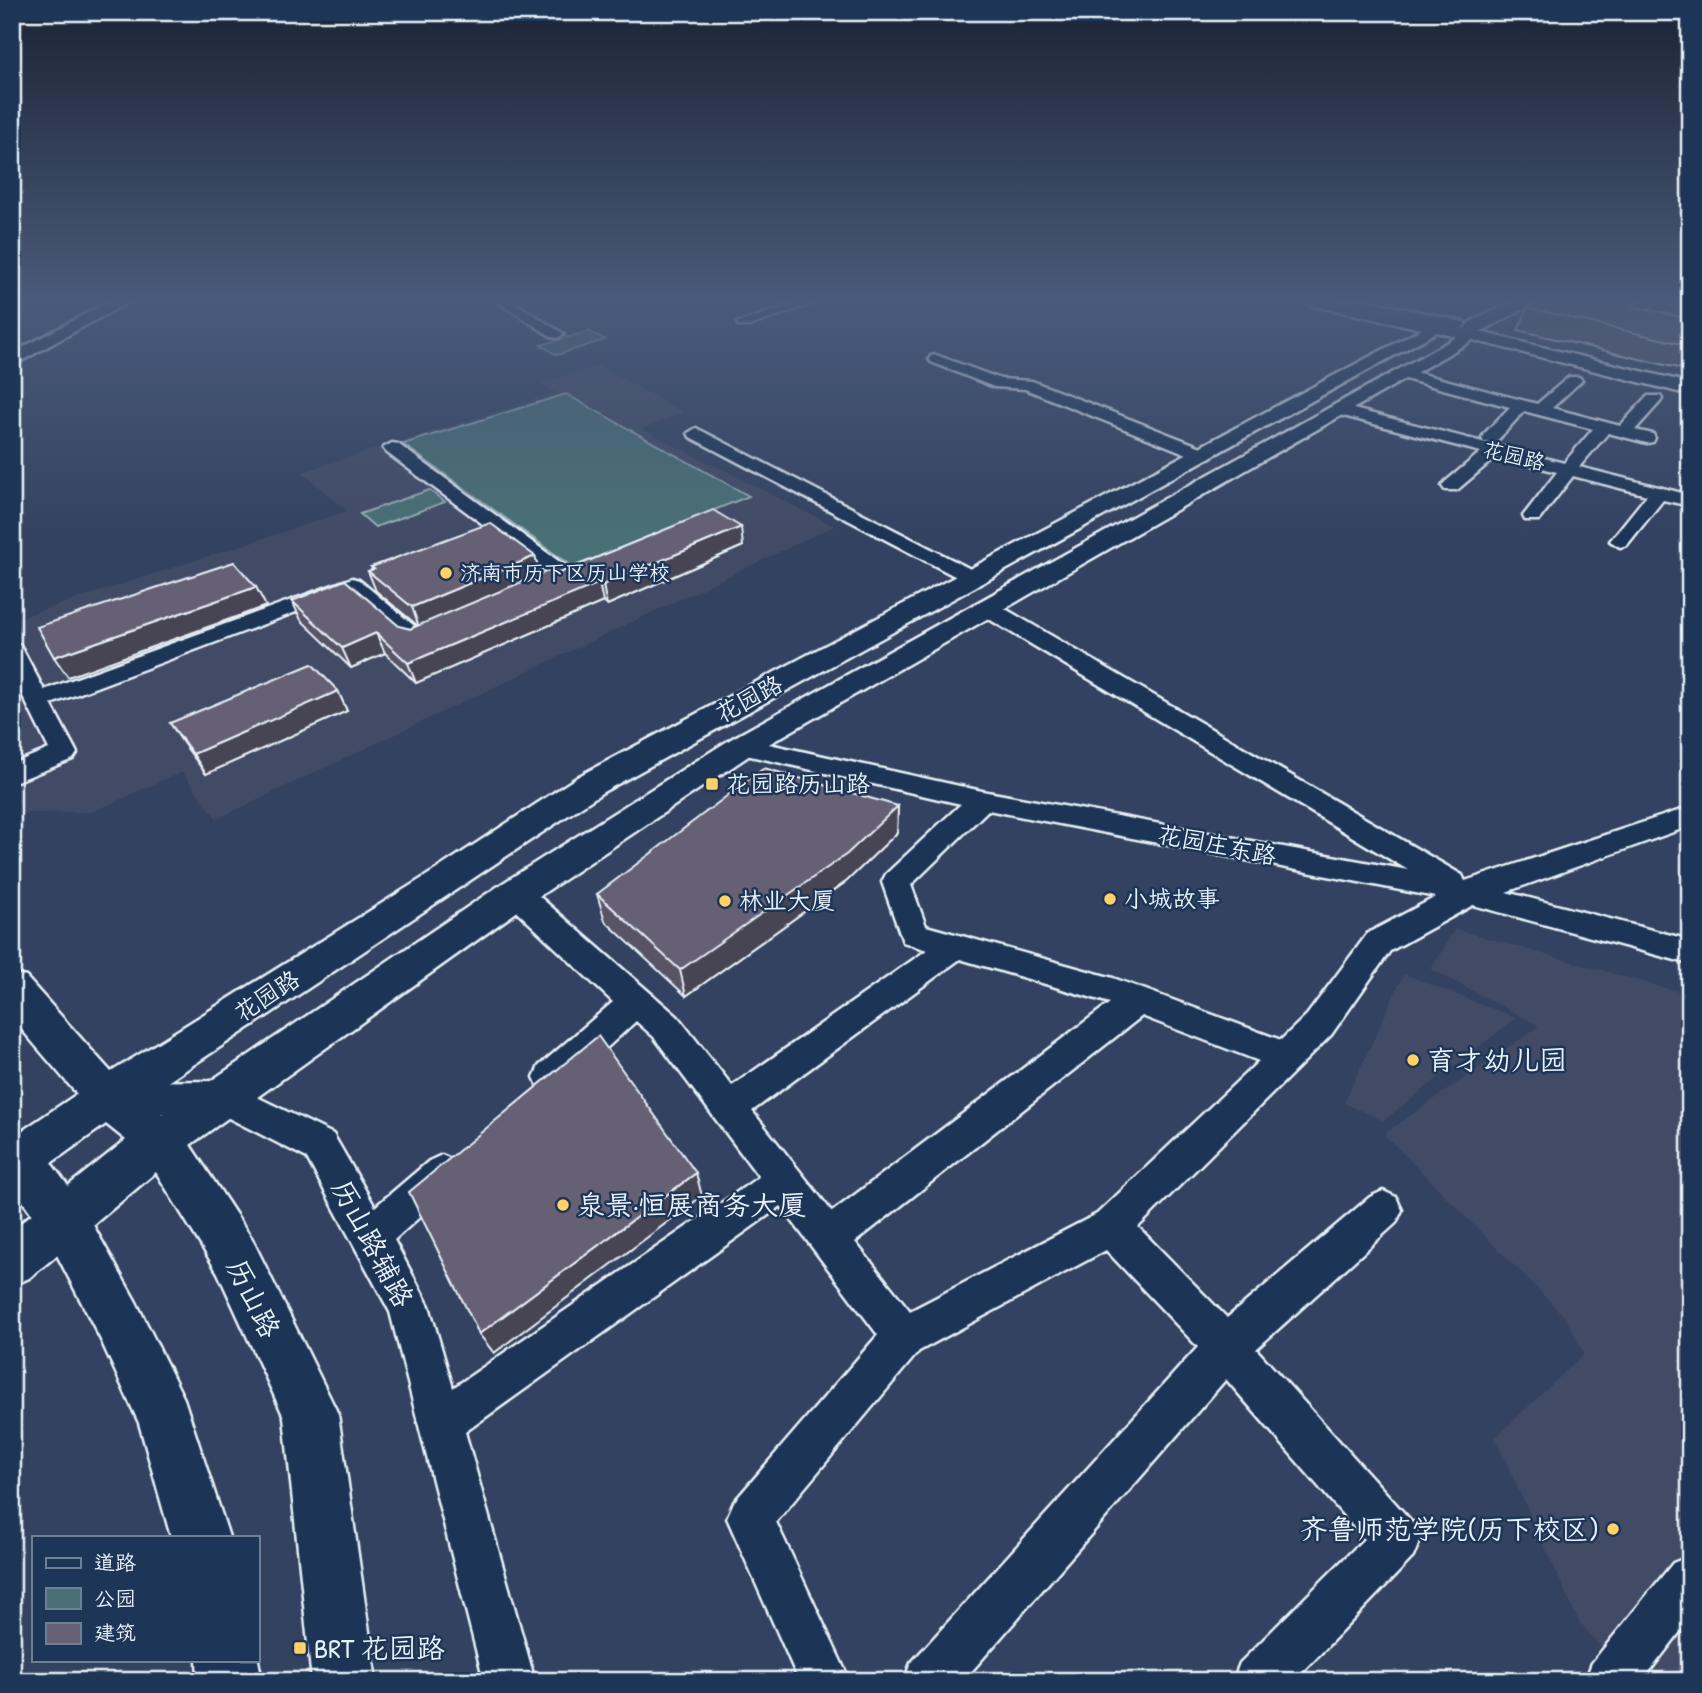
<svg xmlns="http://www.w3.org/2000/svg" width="1702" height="1693" viewBox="0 0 1702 1693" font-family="'Patrick Hand','LXGW WenKai TC',sans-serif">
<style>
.built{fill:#424b66}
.green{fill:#487075;stroke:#98b0b6;stroke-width:2}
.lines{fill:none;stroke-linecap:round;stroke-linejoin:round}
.minor-casing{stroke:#e8f1f8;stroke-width:5}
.major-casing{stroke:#e8f1f8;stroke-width:5}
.minor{fill:#1d3557;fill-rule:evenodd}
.major{fill:#1d3557;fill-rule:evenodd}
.wall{fill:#585365;stroke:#e8f1f8;stroke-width:2}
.shaded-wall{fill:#474452;stroke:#e8f1f8;stroke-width:2}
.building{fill:#666175;stroke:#e8f1f8;stroke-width:2}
.poi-dot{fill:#ffd166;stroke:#1d3557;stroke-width:2.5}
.labels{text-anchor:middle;stroke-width:5;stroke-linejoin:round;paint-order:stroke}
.far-street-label{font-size:21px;fill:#e8f1f8;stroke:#1d3557}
.far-poi-label{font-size:21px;fill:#e8f1f8;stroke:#1d3557;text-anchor:start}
.street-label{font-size:24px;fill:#e8f1f8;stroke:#1d3557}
.poi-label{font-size:24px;fill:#e8f1f8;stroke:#1d3557;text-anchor:start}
.near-poi-label{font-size:28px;fill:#e8f1f8;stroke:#1d3557;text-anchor:start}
.near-street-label{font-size:28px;fill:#e8f1f8;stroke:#1d3557}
</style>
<rect width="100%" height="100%" fill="#334260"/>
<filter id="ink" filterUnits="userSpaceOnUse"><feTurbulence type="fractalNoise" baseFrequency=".0143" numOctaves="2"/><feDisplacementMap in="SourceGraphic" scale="14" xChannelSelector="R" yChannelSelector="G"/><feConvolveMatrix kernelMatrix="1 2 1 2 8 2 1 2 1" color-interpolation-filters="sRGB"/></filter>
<g filter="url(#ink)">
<path class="built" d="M599,365L683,412L642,429L834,526L217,819L182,772L92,812L23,813L12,792V620L347,511L302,472L555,393L540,383Z
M1455,929L1690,995V1681H1629L1578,1620L1495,1438L1584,1354L1566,1318L1384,1134L1539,1026L1431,969Z
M1404,974L1516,1018L1383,1121L1344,1103Z"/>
<path class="green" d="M589,331L605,340L557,355L541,345Z
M566,394L749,496L573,567L403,444Z
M429,490L445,502L375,527L360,514Z"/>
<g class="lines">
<defs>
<path id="minor" d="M495,300H510L564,334L557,338L552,337Z
M804,300H822L749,326H739L737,323Z
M1345,300H1366L1464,322L1466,325L1459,329L1346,303Z
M936,355L1001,379L1032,381L1209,450L1212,454L1209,458H1197L1025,389L994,387L931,362L929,359L931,356Z
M1403,369L1537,404L1569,377H1579L1582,380L1579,383L1552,408L1620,426L1648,396H1660L1662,399L1660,402L1635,430L1653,434L1655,438L1653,442L1647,443L1608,433L1579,467L1690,495V506L1663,500L1627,545L1620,547L1610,541L1647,495L1573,476L1539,520H1525L1523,516L1557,472L1497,456L1457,490H1445L1442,486L1445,482L1481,452L1332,413L1330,410L1332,407L1338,405L1564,463L1593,429L1524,411L1496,442H1484L1482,438L1484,434L1510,407L1398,377L1395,374Z
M696,428L980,574L983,578L980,582H966L690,437L688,433Z
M392,443L398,444L572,571L575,575C567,585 543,595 530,591L527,587L530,583L550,574L386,452L383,448Z
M352,578L359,580L419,630L432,625L440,627L443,632C436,642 420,647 408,644L349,592L51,704L77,753L73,759L12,783V764L49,749L12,674V643L20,645L23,650L44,690Z
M987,602L995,603L1462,875L1465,881L1690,807V826L1506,892L1690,940V964L1473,905L1390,951L1331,1035L1138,1227L1227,1318L1370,1197L1383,1191L1396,1197L1402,1210L1396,1223L1256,1349L1413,1523L1420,1540L1413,1557L1294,1681H1233L1240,1663L1364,1539L1226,1379L963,1681H904L911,1663L1198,1347L1106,1250L919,1351L776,1522L850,1681H799L727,1518L734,1502L878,1335L781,1206L465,1432L535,1681H484L390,1312L307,1158L219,1113L107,1114L95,1109L90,1098L95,1087L107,1082L222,1081L234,1086L333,1134L375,1207L429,1161L442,1155L455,1161L460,1173L455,1185L394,1240L429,1306L453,1388L759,1177L654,1037L636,1021L563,1088L551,1092L539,1088L534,1077L539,1066L613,1002L506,901L501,893L506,885L516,882L526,885L678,1017L732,1086L927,950L903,942L882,882L886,874L961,804L733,752L729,746L733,740L742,738L982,791L1408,870L979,613L976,608L979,603ZM988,810L1436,897L1368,933L1307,1015L1281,1040L1113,978L926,926L911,885ZM960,959L1110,1003L832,1212L752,1111ZM1142,1016L1259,1061L1097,1214L910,1311L855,1242Z
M1690,1556V1619L1642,1681H1585L1592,1663L1673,1563Z"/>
<path id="major" d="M112,300H132L12,366V353Z
M1302,300H1331L1465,328L1470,322L1517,300H1537L1535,303L1480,332L1690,383V395L1473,340L753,753L529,903L190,1145L252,1239L338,1414L376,1681H312L284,1417L218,1273L156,1172L93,1225L136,1302L184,1399L229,1537H171L139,1423L100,1338L57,1255L29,1278L12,1286V1230L32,1214L12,1186V1127L22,1131L77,1094L12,1018V973L26,977L111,1072L434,871L579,776L1422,329L1310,305ZM1437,332L1457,337L731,739L503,883L162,1114L142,1099L603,792ZM106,1124L126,1140L68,1186L51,1163Z
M257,1655L262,1681H198L197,1660H257Z"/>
</defs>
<use href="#minor" class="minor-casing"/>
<use href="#major" class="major-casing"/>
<use href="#minor" class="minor"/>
<use href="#major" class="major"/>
</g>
<path class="wall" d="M1663,300L1648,309L1690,319V371L1518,330L1528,308Z
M743,546L607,605L603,602L416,683L385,653L351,668L301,620L292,601L410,629L417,625L376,591L368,571L373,570L371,567L535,556L540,574L559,573Z
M338,691L347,711L206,774L183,743L170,723Z
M898,806L897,833L847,881L686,996L605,921L597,894Z"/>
<path class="shaded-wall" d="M1642,300H1663L1621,327L1632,306Z
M741,527L743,546L607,605L603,585Z
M535,556L540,575L419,627L412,607Z
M599,583L603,602L416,683L408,663Z
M256,587L266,606L68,677L54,657Z
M376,633L385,653L351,668L342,648Z
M338,691L347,711L206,774L193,754Z
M898,806L897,833L847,881L686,996L680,970Z
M696,1173L702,1196L494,1353L479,1334Z"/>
<path class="building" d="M1544,300H1642L1632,306L1690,319V346L1528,308Z
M713,510L741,527L603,585L599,583L408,663L376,633L342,648L292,601L345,580L399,626L410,629L553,569L559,573Z
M490,523L535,556L412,607L368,571L374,569L371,567Z
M234,562L256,587L54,657L37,627Z
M312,664L338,691L193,754L170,723Z
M764,768L898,806L847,854L680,970L597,894Z
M598,1036L696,1173L479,1334L409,1192Z"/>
</g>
<linearGradient id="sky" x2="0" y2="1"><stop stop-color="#1c2435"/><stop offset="0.56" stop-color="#4a5a7a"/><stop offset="1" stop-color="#4a5a7a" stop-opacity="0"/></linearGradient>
<rect width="1702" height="537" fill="url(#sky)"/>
<g class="poi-dot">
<circle cx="446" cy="573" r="7"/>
<rect x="705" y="777" width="14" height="14" rx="3.5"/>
<circle cx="1110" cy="899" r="7"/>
<circle cx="725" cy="901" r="7"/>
<circle cx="1413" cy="1060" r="7"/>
<circle cx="563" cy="1205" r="7"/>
<circle cx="1613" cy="1529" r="7"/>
<rect x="293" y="1641" width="14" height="14" rx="3.5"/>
</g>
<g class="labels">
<g class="far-street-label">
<text transform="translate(1514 456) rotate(14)" y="7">花园路</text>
</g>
<g class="far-poi-label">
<text x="460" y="580">济南市历下区历山学校</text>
</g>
<g class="street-label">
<text transform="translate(749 699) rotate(-28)" y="8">花园路</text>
<text transform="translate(1217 845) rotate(11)" y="8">花园庄东路</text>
<text transform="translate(267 996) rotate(-33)" y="8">花园路</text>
</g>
<g class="poi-label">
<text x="726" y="792">花园路历山路</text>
<text x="1124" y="907">小城故事</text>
<text x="739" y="909">林业大厦</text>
</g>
<g class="near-poi-label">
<text x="1427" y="1070">育才幼儿园</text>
<text x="577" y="1215">泉景·恒展商务大厦</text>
<text x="1599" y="1539" text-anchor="end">齐鲁师范学院(历下校区)</text>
<text x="314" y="1658">BRT 花园路</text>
</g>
<g class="near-street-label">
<text transform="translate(373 1243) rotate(62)" y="10">历山路辅路</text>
<text transform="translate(254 1298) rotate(64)" y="10">历山路</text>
</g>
</g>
<rect width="1702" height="1693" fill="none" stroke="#1d3557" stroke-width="42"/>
<rect x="21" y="21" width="1660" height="1651" fill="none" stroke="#e8f1f8" stroke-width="2.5" filter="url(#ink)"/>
<rect x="32" y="1536" width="228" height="126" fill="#1d3557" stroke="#6e8097" stroke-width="2"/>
<rect x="46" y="1558" width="35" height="10" fill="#1d3557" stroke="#6e8097" stroke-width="2"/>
<text x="94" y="1570" font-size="21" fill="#e8f1f8">道路</text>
<rect x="46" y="1588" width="35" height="21" fill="#487075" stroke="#6e8097" stroke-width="2"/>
<text x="94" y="1606" font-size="21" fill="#e8f1f8">公园</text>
<rect x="46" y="1623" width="35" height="21" fill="#666175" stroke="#6e8097" stroke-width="2"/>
<text x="94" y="1640" font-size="21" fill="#e8f1f8">建筑</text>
</svg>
